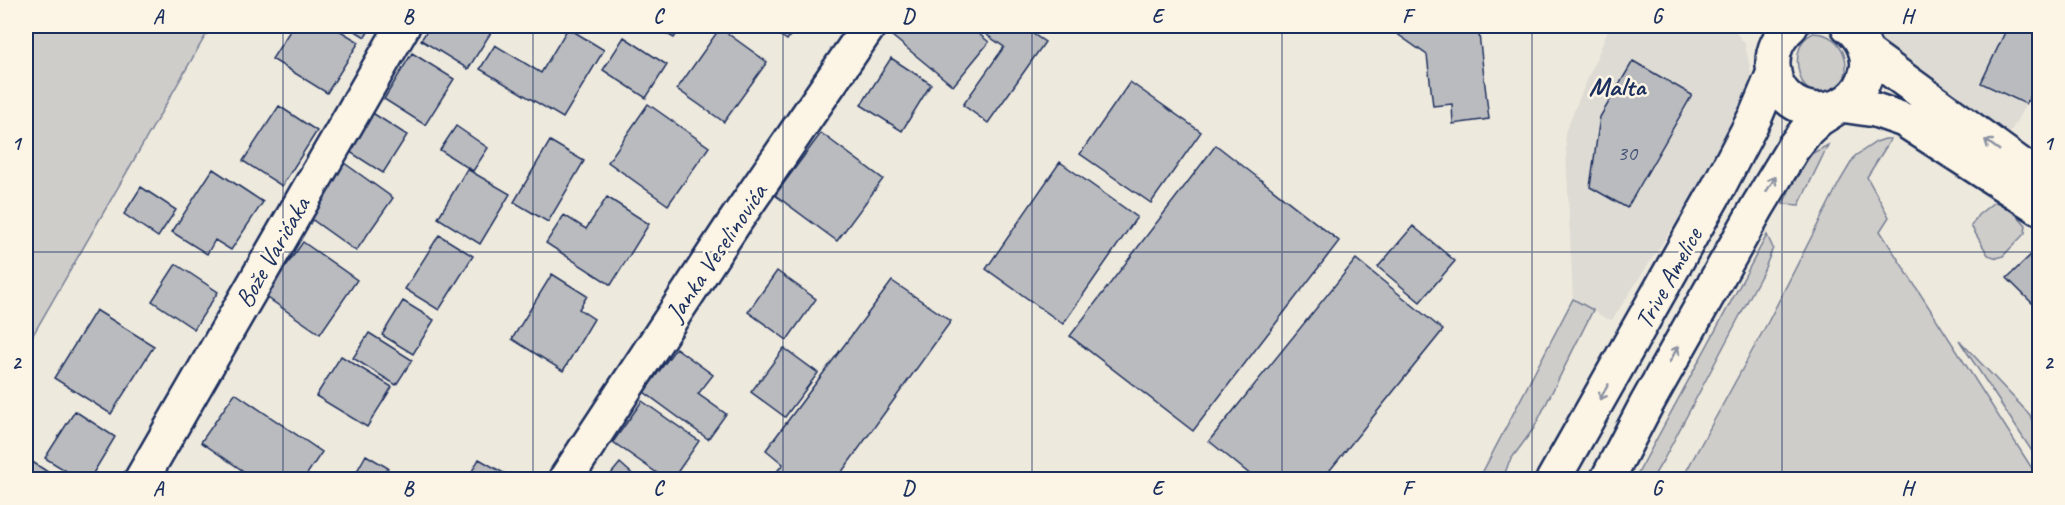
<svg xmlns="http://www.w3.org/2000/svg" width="2065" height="505" viewBox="0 0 2065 505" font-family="Caveat,sans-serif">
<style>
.built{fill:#dedbd4}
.green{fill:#cfcdca;stroke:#757e94;stroke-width:1.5}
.building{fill:#babbbe;stroke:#1b2f5e;stroke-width:1.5}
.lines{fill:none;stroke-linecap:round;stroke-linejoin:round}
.minor-casing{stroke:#1b2f5e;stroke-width:38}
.major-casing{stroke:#1b2f5e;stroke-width:38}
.minor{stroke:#fcf5e5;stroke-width:33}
.major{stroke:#fcf5e5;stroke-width:33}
.oneway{stroke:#8c92a2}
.grid{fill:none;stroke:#1b2f5e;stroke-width:1.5;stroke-opacity:0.55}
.labels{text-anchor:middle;stroke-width:5;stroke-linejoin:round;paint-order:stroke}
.number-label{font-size:22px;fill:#435276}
.street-label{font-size:26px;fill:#1b2f5e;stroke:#fcf5e5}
.neighbourhood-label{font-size:27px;font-weight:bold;fill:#1b2f5e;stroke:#fcf5e5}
.neatline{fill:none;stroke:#1b2f5e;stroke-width:2}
.grid-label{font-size:20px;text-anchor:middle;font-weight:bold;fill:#1b2f5e}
</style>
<rect width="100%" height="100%" fill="#eee9dd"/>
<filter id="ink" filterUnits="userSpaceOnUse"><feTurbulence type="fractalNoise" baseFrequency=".0167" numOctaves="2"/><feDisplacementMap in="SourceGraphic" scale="12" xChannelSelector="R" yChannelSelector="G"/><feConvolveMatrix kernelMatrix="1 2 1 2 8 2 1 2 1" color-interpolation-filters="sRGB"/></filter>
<g filter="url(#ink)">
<path class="built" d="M1610,26H1731L1745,44L1751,72V86L1739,126L1612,320L1605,318L1573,299L1565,132Z
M1874,26H2039V80L2010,133L1889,51L1879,37Z"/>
<path class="green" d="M26,26H211L26,347Z
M1813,33C1845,33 1856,70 1836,94C1830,94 1822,95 1816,94C1799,89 1794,62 1800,47C1802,40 1807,37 1813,33Z
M1885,139H1891L1867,177L1889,217L1880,231L2035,473L2031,479H1682L1768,322L1840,181L1855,156L1876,142Z
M1828,145L1799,205L1783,204L1792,185L1811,154Z
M1994,202C2005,204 2019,216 2026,225L2025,233L2003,256L1997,258L1988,255L1971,226L1978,215Z
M1767,235L1773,248L1764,270L1664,459L1652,479H1635Z
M1573,299L1593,310L1534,428L1509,462L1503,479H1479Z
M1959,340L2030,415L2039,441V462Z"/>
<path class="building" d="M293,26H332L359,42L327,93L272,59Z
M347,26H372L365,37Z
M430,26H495L468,69L421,40Z
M653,26H682L674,38Z
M766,26H797L787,40Z
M900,26H969L989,42L953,86L892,36Z
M989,26H1021L1045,42L988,123L963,105L1004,47L984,33Z
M1386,26H1478L1489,119L1453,124L1452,104L1433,106L1427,55Z
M2008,26H2040V80L2026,104L1981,83Z
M568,28L604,50L563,118L480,69L495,45L541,73Z
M720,28L767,62L724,122L677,89Z
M624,37L667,65L646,98L603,70Z
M412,53L454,79L425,125L384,99Z
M891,58L931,84L902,131L861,105Z
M1633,61L1692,95L1627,208L1590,187L1600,117Z
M1130,82L1201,132L1151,203L1080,154Z
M648,104L709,147L668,205L608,162Z
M279,106L317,131L282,186L243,161Z
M371,112L407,135L383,173L347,150Z
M456,126L488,148L473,171L440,150Z
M821,133L883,179L837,241L775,195Z
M550,141L584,161L548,222L514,202Z
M1216,145L1339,241L1193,431L1070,336Z
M340,160L393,198L356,251L303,213Z
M1060,162L1137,217L1063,324L986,269Z
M213,169L263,202L231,250L215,240L207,254L172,232Z
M467,169L510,194L480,244L438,218Z
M141,187L176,210L158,237L124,214Z
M607,197L649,224L611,285L546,243L564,215L586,229Z
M1413,226L1455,261L1420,302L1378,267Z
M439,235L473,256L439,310L405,289Z
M303,242L357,280L320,334L265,296Z
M2040,246V311L2007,278Z
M1356,259L1443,330L1322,480H1257L1209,441Z
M176,264L218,292L194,329L152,301Z
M777,271L816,299L787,340L748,312Z
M552,274L587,296L579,309L594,319L563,371L512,339Z
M892,281L951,321L836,480H770L783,464L766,450Z
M403,301L434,320L413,354L382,335Z
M96,310L154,346L111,414L54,378Z
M369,333L412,360L396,385L353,358Z
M676,348L713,375L698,394L726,414L708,439L644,392Z
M784,348L818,373L785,417L751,392Z
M341,356L392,387L367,427L316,396Z
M235,393L322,452L303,480H246L249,475L201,442Z
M642,401L699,441L672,480H667L613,442Z
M75,411L115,437L89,480H81L45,458Z
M366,455L388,468L381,480H352Z
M479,459L516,480H467Z
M31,461L60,480H26V470Z
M620,463L639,480H606Z"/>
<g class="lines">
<defs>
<path id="minor" d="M1866,52L2040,179
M1841,105L1875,110L1904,120L2040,208
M141,480L403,26
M565,480L734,223L869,26"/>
<path id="major" d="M1791,26C1779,37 1772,49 1773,66C1777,122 1856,125 1867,70C1870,53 1861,36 1848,26
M1553,480L1719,186L1756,115L1774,72
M1607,480L1646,405L1758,206L1793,148L1807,130L1819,119L1841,105"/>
</defs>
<use href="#minor" class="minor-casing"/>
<use href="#major" class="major-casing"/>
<use href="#minor" class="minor"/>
<use href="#major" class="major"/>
</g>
<defs><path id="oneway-shaft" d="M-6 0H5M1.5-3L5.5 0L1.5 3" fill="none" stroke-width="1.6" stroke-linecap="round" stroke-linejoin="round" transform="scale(1.5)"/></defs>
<g class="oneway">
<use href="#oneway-shaft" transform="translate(1992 145) rotate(-144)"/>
<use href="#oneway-shaft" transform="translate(1771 184) rotate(-58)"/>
<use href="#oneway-shaft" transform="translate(1674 354) rotate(-61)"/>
<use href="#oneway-shaft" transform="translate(1604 392) rotate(120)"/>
</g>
</g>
<path class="grid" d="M283,26V480M533,26V480M783,26V480M1032,26V480M1282,26V480M1532,26V480M1782,26V480M26,252H2040"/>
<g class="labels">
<g class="number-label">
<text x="1627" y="160">30</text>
</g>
<g class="street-label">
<text transform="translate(272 252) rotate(-60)" y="9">Bože Varićaka</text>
<text transform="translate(716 252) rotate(-56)" y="9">Janka Veselinovića</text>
<text transform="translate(1668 278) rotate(-61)" y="9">Trive Amelice</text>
</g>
<g class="neighbourhood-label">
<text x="1617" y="95">Malta</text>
</g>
</g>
<rect width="2065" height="505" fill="none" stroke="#fcf5e5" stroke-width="66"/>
<rect x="33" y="33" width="1999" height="439" class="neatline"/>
<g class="grid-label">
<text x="158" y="23">A</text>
<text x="408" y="23">B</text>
<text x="658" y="23">C</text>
<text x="908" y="23">D</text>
<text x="1157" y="23">E</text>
<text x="1407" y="23">F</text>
<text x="1657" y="23">G</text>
<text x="1907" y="23">H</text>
<text x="16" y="150">1</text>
<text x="2048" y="150">1</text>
<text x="16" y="369">2</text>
<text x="2048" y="369">2</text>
<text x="158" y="495">A</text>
<text x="408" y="495">B</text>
<text x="658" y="495">C</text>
<text x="908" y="495">D</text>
<text x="1157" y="495">E</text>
<text x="1407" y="495">F</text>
<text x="1657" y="495">G</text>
<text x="1907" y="495">H</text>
</g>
</svg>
